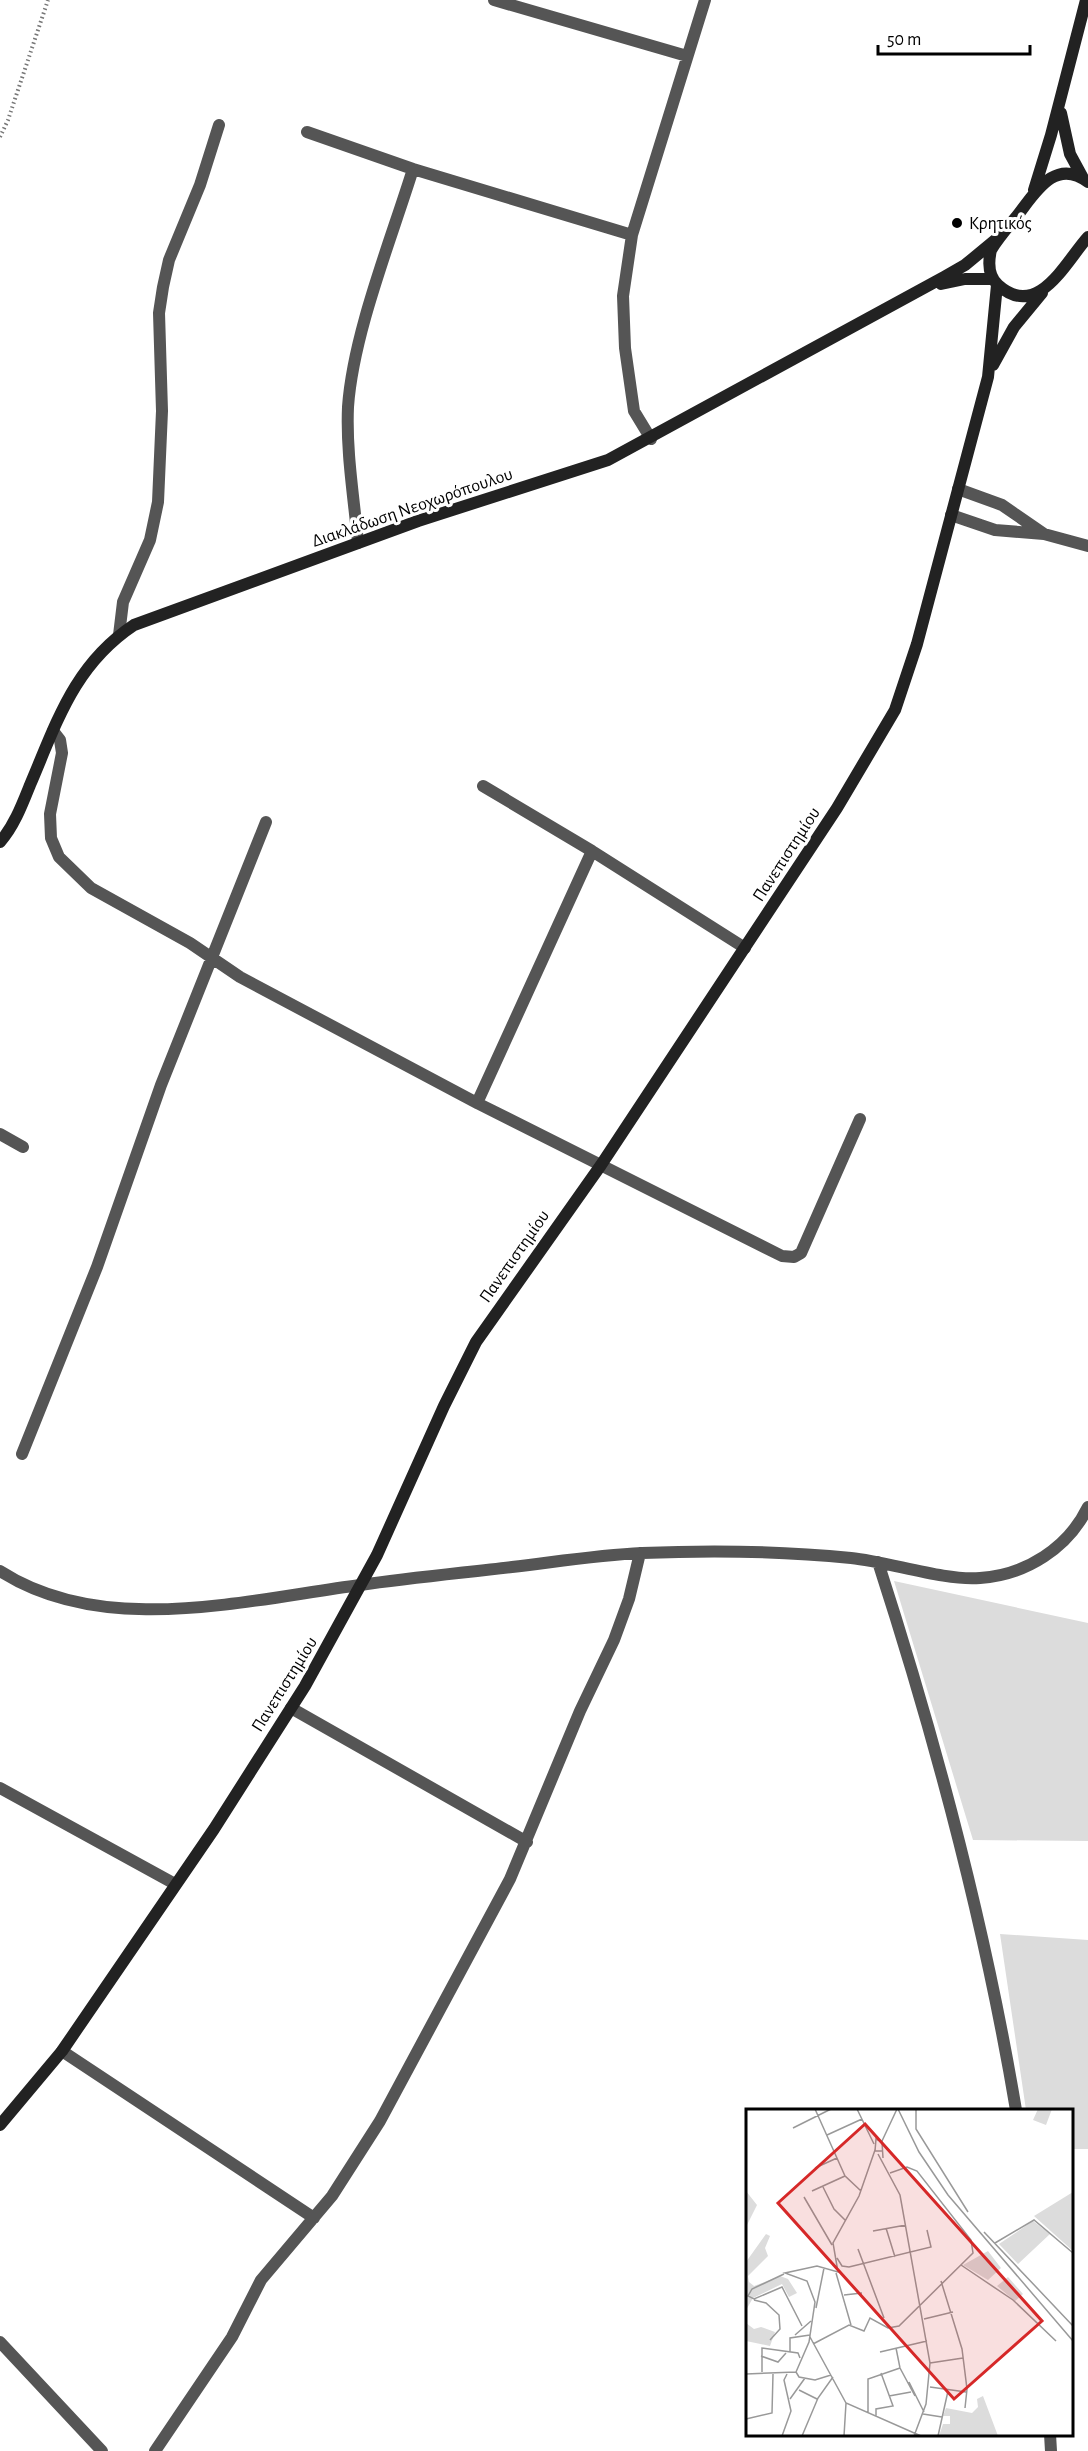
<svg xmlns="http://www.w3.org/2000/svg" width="1088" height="2451" viewBox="0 0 1088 2451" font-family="'Alegreya Sans',sans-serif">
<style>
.green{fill:#dcdcdc}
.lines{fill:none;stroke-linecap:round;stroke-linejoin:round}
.path{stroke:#777;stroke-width:4;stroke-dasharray:1.5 3;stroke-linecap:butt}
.street{stroke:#555;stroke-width:12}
.secondary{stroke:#222;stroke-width:12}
.poi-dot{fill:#000;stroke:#fff;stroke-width:2}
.labels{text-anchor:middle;stroke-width:6;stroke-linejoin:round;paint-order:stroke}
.poi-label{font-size:18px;fill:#000;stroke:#fff;text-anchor:start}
.street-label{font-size:18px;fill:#000;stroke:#fff}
.inset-road{fill:none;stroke:#999;stroke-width:1.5}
.view{fill:#d62828;fill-opacity:0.15;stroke:#d62828;stroke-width:3}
.inset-edge{fill:none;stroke:#000;stroke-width:3}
</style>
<rect width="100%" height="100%" fill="#fff"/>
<path class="green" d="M894,1581L1088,1623V1841L973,1840Z
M1000,1934L1088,1940V2149H1072V2110H1026Z"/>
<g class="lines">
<path class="path" d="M0,137L8,120L48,0"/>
<path class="street" d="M494,0L687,56
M307,132L413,169L632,235L623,296L625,348L634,411L651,439
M632,235L705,0
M958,489L1002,505L1044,534
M951,515L995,530L1044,534L1088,546
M358,543C354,498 346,452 348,407C353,334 391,240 413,169
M119,635L123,602L150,540L158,502L162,411L159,313L163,287L169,260L200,185L219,125
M53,731L60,740L62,753L50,814L51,838L59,857L91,888L190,943L240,977L477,1103L782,1256L794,1257L801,1253L860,1119
M483,786L592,851L745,948
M477,1103L592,851
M0,1134L23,1147
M22,1454L97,1267L161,1085L266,822
M878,1562C936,1741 985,1925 1016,2110
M0,1571C104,1638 245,1600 360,1585C410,1578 461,1573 512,1567C555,1562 598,1555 642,1553C711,1550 782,1551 851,1558C890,1562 944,1581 980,1578C1026,1575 1068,1548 1088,1507
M291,1708L527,1842
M0,1788L175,1884
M62,2051L314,2218
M0,2342L102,2451
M1050,2434L1051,2451
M155,2451L232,2337L261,2280L332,2196L380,2121L510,1879L580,1711L614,1640L629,1599L640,1553"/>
<path class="secondary" d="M1061,113L1070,154L1083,178
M1088,182C1055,157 1035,193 1017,216C1008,227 999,237 991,250C988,263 988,276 998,285C1038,321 1066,261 1088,237
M1034,190L1051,135L1086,0
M941,284L965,279H993
M993,365L1014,327L1042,293
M0,842C14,826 22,805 30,785C57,722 74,665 134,625L418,521L608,460L944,277L965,265L999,237
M0,2125L62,2051L214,1829L305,1686L377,1555L444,1406L476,1342L601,1165L837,808L895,710L917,644L988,377L997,285"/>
</g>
<circle class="poi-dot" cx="957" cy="223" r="6"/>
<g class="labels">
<g class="poi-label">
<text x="969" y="229">Κρητικός</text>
</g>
<g class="street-label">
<text transform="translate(412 507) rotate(-19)" y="6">Διακλάδωση Νεοχωρόπουλου</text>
<text transform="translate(786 854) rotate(-57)" y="6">Πανεπιστημίου</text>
<text transform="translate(514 1256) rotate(-55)" y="6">Πανεπιστημίου</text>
<text transform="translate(284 1684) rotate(-58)" y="6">Πανεπιστημίου</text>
</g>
</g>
<g transform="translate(746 2109)">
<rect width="327" height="327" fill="#fff"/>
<path d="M292,0H306L300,16L287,11ZM0,82L11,96L0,118ZM327,83V142L288,107ZM287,112L304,125L272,155L253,135ZM20,125L24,127L19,139L22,147L2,167L3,173L8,177L34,167L42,170L51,184L43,188L36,175L7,189L0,201V153ZM242,142L255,159L242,171L217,156ZM262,168L277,185L269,192L251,177ZM0,214L8,220L15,218L29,223L24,237L0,232ZM237,287L252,327H193L197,315H204V307H197L200,299L226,304L232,298L231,290Z" fill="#dcdcdc"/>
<path class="inset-road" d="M69,0L99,67M111,0L128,35M152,0L173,43L202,86L327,232M170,0V20L222,103M47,19L85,0M81,26L116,10M136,32L151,0M136,42H129L130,30L136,33L137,49M132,45L154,86L184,254L180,295L168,327M69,59L91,49M77,78L88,100L99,111M66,82L99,67L115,82M58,88L86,136M140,119L149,148M127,122L160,116M238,123L327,217M249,134L288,111L327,144M112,140L138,209M91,149L96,157L103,158L185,138L181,121M215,156L267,191L310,232M90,164L105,216M38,165L6,180L2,187L8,190L36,178L56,217M195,172L216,240L221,280L219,299M98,186L116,184M8,191L20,194L33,206L34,220L24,231M70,199L78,159M178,210L207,203M49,226L65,212M64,228L100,294L175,327M67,235L103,216L118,222L124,209L142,219L153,217L227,144L225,131L171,62L161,58L144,64M150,239L154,259L169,287M44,243V229L64,226M134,243L181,232M15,247L32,253L40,244M184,254L217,249M16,263V239L52,244L54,249M50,263L63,233L69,193L61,172L39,164L71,157L92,163L87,134L113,87L129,41M50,263L53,268L69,271L85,266M0,265L50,263M163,273L178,303M184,278L220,283M53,281L71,290M143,287L165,283M44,290L59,269M122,304V270L154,259M177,305L196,308M130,307V300L147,297L135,264M0,310L26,304L27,265M36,327L45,302L38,271L41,265M56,327L72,289L87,268M98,327L100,294M192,327L202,282"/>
<path class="view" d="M119,15L296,212L208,290L32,94Z"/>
<rect width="327" height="327" class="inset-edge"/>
</g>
<path d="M878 45v9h152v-9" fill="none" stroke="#000000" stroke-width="3"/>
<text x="887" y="45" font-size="18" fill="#000000" stroke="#ffffff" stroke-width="4.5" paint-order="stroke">50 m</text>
</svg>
